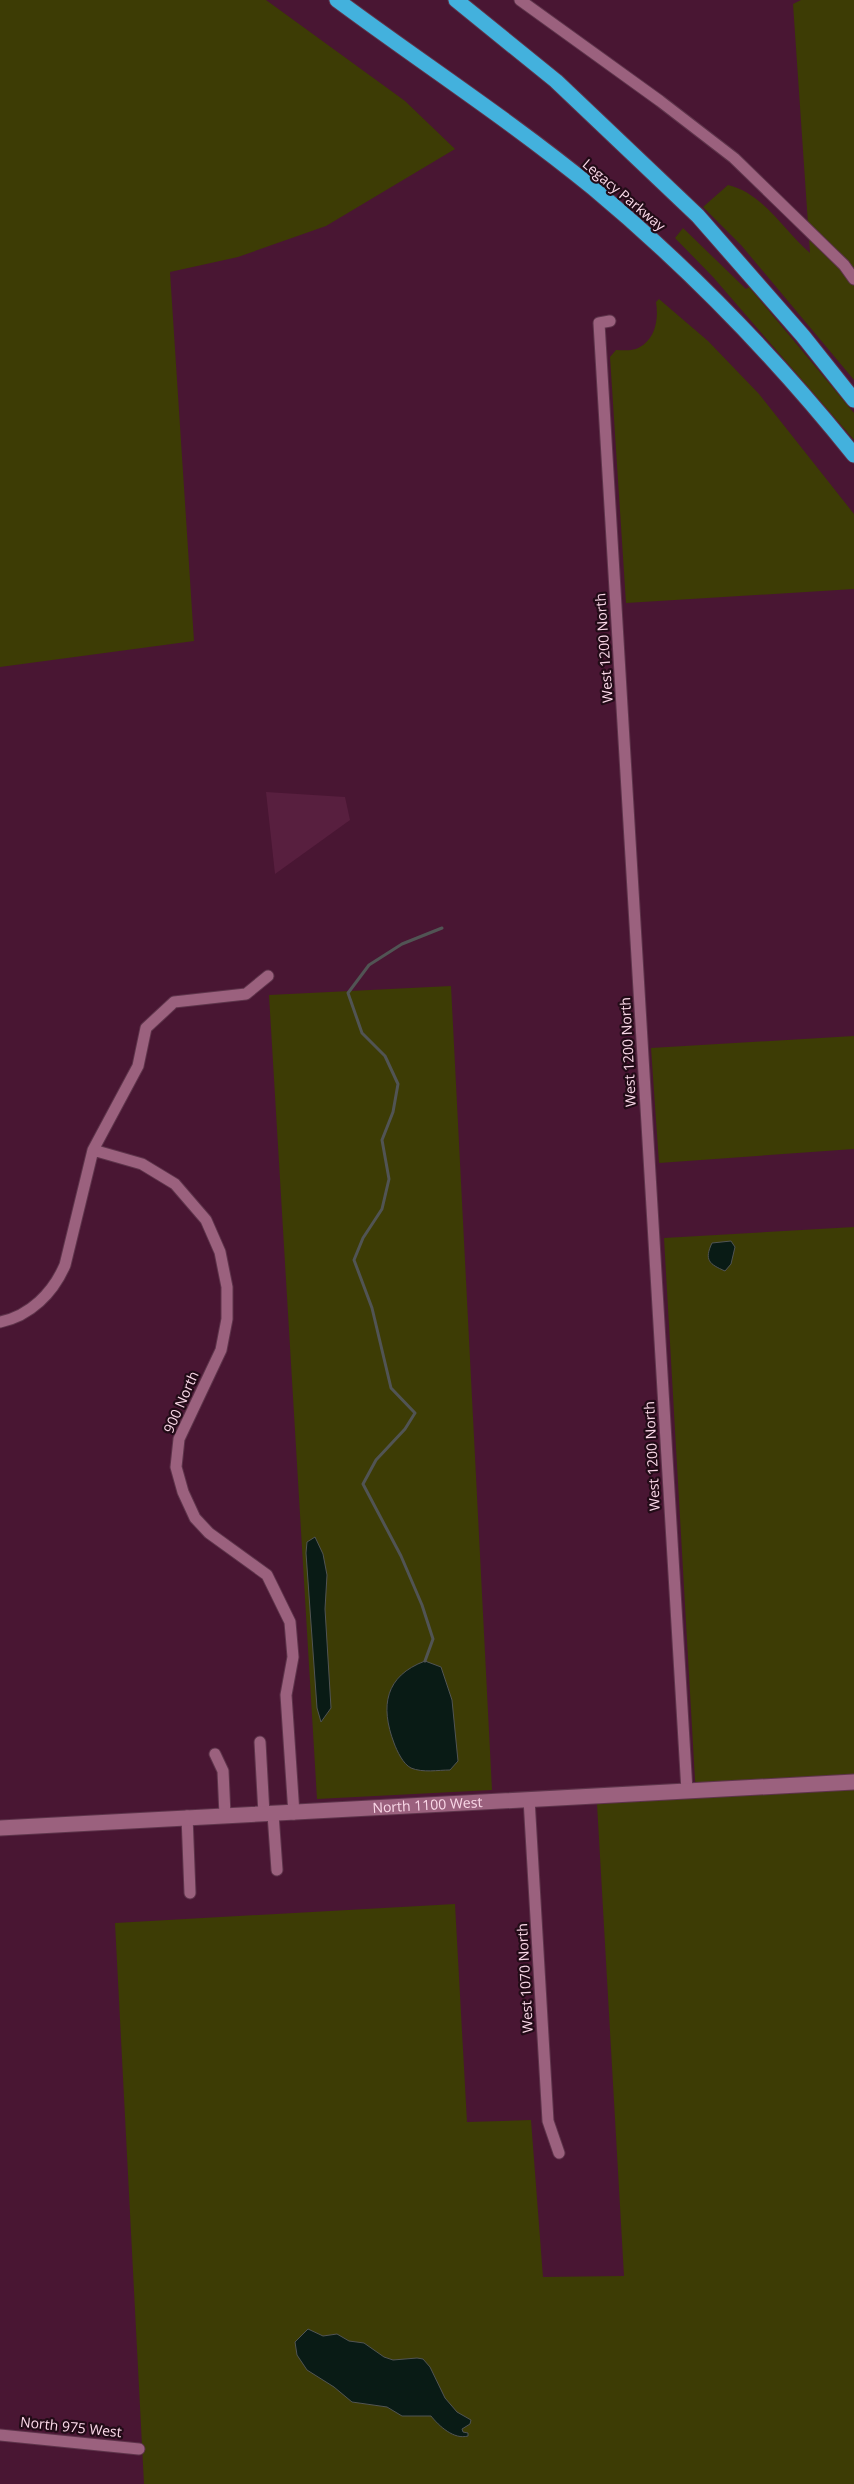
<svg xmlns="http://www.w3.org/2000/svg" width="854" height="2484" viewBox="0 0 854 2484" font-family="'Open Sans',sans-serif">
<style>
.built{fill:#581f3f}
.green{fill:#3d3c05}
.water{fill:#091b15;stroke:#515454}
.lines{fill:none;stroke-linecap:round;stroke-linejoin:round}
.stream{stroke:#515454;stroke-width:3}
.street-casing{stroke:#5e344b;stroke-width:13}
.secondary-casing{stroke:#5e344b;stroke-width:17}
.highway-casing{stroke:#5e344b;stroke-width:17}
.street{stroke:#9b617e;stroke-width:11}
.secondary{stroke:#9b617e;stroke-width:15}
.highway{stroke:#43b1dd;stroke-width:15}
.labels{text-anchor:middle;stroke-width:4.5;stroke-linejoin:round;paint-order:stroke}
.street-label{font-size:14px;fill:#fad8e8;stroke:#220b17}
</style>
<rect width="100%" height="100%" fill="#491633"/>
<path class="built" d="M266,792L345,797L350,820L275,874Z"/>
<path class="green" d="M0,0H266L405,101L455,149L326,226L238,257L170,272L194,641L0,667Z
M801,0H854V380L741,245L703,207L728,185C763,193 784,231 810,253L793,4Z
M683,228L746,289L749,287L854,413V440L713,277L675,238Z
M659,299L708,341L759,394L854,514V589L626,603L610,357L616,350C623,350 629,351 636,349C655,341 659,320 656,302Z
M451,986L492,1790L317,1799L269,995Z
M854,1036V1149L659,1163L651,1048Z
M854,1227V2484H144L115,1923L455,1904L467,2122L531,2120L543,2277L624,2276L597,1804L696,1797L664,1238Z"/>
<path class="water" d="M731,1241L735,1247L731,1264L725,1271C709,1264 704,1260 712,1243Z
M315,1537L323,1554L327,1575L325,1609L331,1708L321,1722L317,1708L306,1553L307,1542Z
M425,1661L441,1667L452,1700L458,1761L450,1770C438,1770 423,1773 411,1768C403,1764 397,1751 394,1743C380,1706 385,1676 425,1661Z
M308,2329L323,2336L337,2334L349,2341L364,2343L384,2357L393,2360L417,2358L423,2359L430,2367L445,2398L457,2412L471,2420L470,2424L462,2429L463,2432L468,2433V2436C454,2440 439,2426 431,2416H402L387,2407L352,2402L334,2387L307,2370L297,2355L295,2342Z"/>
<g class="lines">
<path class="stream" d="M425,1661L433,1639L422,1605L401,1556L363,1484L376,1460L405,1429L415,1413L391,1388L372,1308L354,1260L363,1238L382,1209L389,1179L382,1140L393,1112L398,1084L385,1056L362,1033L348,993L369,965L402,944L442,928"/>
<defs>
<path id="street" d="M520,0L660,101L734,158L844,265L854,279
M610,321L599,323L687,1791
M93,1150L142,1164L175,1184L206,1220L220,1252L227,1287V1319L221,1350L179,1439L176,1467L183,1492L195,1518L209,1533L267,1575L290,1622L293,1657L286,1695L294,1814
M0,1322C30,1316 53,1293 65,1265L93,1150L138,1066L146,1028L174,1002L246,994L268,976
M260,1742L264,1814
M215,1754L223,1771L225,1815
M529,1799L548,2121L559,2153
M273,1814L277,1870
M187,1816L190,1893
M0,2435L139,2449"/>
<g id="secondary">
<path id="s1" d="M0,1828L854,1782"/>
</g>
<path id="highway" d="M337,0C422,63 511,121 593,188C689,268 776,358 854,455
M456,0L556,81L698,216L803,336L854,400"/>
</defs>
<use href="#street" class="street-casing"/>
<use href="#secondary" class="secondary-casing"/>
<use href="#highway" class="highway-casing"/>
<use href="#street" class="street"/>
<use href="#secondary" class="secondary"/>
<use href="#highway" class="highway"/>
</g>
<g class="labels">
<g class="street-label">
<text transform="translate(624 195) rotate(40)" y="5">Legacy Parkway</text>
<text transform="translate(604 648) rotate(-94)" y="5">West 1200 North</text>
<text transform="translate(628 1052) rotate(-93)" y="5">West 1200 North</text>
<text transform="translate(181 1402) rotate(-66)" y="5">900 North</text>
<text transform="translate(652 1456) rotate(-93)" y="5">West 1200 North</text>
<text dy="5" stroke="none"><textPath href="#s1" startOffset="428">North 1100 West</textPath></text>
<text transform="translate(525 1978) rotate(-93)" y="5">West 1070 North</text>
<text transform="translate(71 2427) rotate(6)" y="5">North 975 West</text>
</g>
</g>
</svg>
